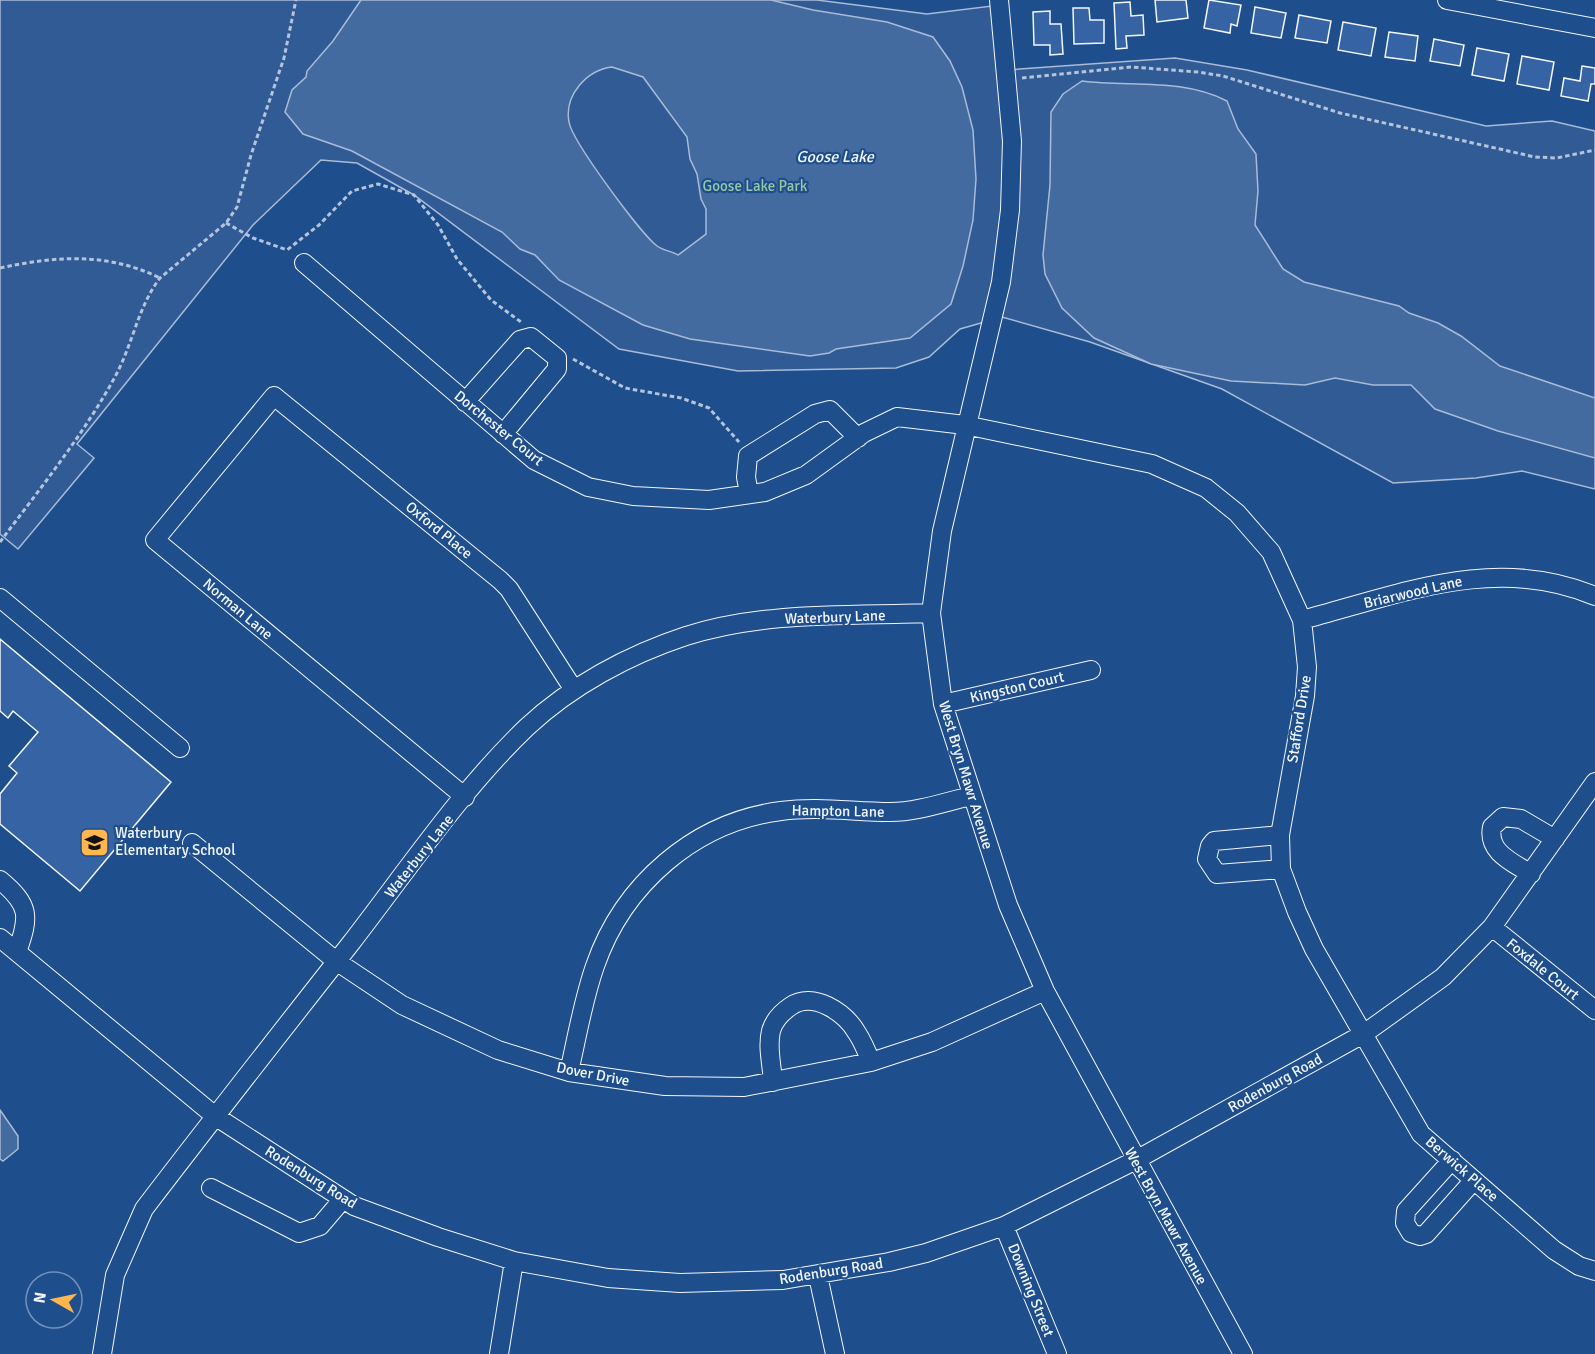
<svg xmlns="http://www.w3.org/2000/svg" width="1595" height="1354" viewBox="0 0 1595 1354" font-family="Signika,sans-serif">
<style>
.built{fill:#305b95;stroke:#a8bbd7;stroke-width:1.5}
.water{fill:#446ba0;stroke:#a8bbd7;stroke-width:1.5;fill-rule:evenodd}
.building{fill:#3563a3;stroke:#f2f6ff;stroke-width:1.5}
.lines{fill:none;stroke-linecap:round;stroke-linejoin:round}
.minor-casing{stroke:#f2f6ff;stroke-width:20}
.path{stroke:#b3c4dc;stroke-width:3;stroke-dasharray:4.5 3;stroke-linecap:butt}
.minor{stroke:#1f4e8c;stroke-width:18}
.labels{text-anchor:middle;stroke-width:4.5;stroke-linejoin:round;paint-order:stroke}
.park-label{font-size:15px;fill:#97c8a6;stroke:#1f4e8c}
.street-label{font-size:15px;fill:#f2f6ff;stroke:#1f4e8c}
.poi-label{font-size:15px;fill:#f2f6ff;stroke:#1f4e8c;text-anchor:start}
.water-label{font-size:16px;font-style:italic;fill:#f2f6ff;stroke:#1f4e8c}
</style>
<rect width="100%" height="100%" fill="#1f4e8c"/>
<path class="built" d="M0,0H817L927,14L1000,5L1007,70L1175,58L1247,70L1486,126L1552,121L1595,131V489L1522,471L1476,478L1393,483L1222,389L1090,342L1002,317L960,329L929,357L896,368L738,371L619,349L414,195L357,163L321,160L253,225L77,444L94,458L18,549L0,534Z"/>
<path class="water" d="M361,0H771L813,10L887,22L933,37L950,61L962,87L973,130L976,179L973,220L963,266L951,304L910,338L836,349L829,353L810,356L690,339L643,325L559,280L535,255L520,249L502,232L352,151L303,134L285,112L292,90L306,77L307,71L333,41ZM612,67L643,77L687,137L690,159L697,174L701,199L706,209V234L678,255C672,251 664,251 657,246C641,234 572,141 569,122C564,95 587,70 612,67Z
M1082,81C1130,87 1183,78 1227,101L1238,129L1256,154L1258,191L1255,225L1283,269L1304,282L1399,306L1409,313L1438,323L1461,336L1500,366L1595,398V458L1498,431L1435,409L1411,385H1373L1335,378L1305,385L1231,381L1151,364L1094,338L1062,308L1045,274L1043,255L1050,185L1051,112L1063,94Z
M0,1110L18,1136V1149L3,1161L0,1159Z"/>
<path class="building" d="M1155,0H1186L1188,18L1157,22Z
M1209,0L1241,5L1237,26L1231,24L1230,33L1204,28Z
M1130,2L1131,16L1143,15L1144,35L1126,36L1127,48L1116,49L1114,3Z
M1255,7L1286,13L1281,38L1251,33Z
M1073,8H1089L1090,20H1104V43L1074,44Z
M1050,11V24H1061L1063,54L1050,55V45H1034L1033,12Z
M1299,15L1331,21L1327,43L1295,38Z
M1343,22L1376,28L1371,56L1338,50Z
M1389,32L1418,36L1415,61L1385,57Z
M1434,39L1464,45L1460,66L1430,61Z
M1477,48L1509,54L1504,81L1472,75Z
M1522,56L1554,62L1549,90L1517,84Z
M1582,66L1595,68V84H1591L1588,101L1561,96L1564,78L1580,81Z
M0,639L171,782L80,891L0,824V794L17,773L9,766L38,732L13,711L8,718L0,711Z"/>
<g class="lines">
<defs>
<path id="minor" d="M999,0L1012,141L1010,210L1001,282L942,531L931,613L943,704L1008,905L1045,991L1243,1354
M1447,0L1595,28
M304,263L534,460L588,487L633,496L709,500L765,492L806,475L864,433L897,417L965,425L1152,464L1206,488L1237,513L1271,552L1302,620L1307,667L1305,696L1280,835L1281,869L1297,912L1314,949L1421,1134L1554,1250L1579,1266L1595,1271
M465,402L520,340L531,337L557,358V369L503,434
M749,494L746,477L748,456L815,414L830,410L858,438
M0,598L180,748
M1302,620C1401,594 1495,554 1595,596
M943,704L1091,670
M465,797L155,540L274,396L500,580L509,589L574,690
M1280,835L1214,841L1210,846L1207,859L1217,874L1281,869
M192,843L336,961L402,1005L498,1050L569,1072L665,1086L744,1087L871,1062L932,1042L1045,991
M1531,874C1512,862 1487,852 1492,827L1503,817L1521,819L1555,839
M0,880C30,905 30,916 17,952
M1492,927L1595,1010
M0,938L215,1116L354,1206L438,1237L514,1261L608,1278L680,1283L783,1280L889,1262L926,1253L1004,1226L1136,1160L1365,1033L1443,977L1492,927L1595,782
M569,1072C577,1037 583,1000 595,966C623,885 694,822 781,811C818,806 854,812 890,812C917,812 945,802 971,796
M773,1082C772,1065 767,1047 771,1031C774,1020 782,1012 791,1006C813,991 845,1012 857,1033C863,1042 867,1052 871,1062
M1452,1160L1406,1211L1405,1223L1411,1233L1420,1236L1426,1234L1474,1180
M211,1188L299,1233L320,1226L343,1199
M1004,1226L1057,1354
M818,1276L835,1354
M102,1354L115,1275L144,1209C212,1120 281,1032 351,943C406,872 462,789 527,727C571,686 628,655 686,636C764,611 850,616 931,613
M499,1354L514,1261"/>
</defs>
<use href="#minor" class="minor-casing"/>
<path class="path" d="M1022,78L1131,67L1198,72L1223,76L1340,113L1535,157L1557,158L1595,150
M226,223L253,238L287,250L319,225L352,191L378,184L414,195L438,225L457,259L491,300L521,322
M0,268C56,256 107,252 160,278
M573,359L625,388L681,398L709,408L739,442
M0,542C39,490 87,430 117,373C133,342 139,305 160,278L226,223L237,207L251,155L284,58L296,0"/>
<use href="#minor" class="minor"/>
</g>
<defs>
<symbol id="school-square" viewBox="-11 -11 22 22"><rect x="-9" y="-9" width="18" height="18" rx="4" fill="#ffb74d" stroke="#1f4e8c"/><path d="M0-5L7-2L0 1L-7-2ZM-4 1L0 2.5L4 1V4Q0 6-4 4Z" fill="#111"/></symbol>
</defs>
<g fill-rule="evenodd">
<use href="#school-square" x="78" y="826" width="33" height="33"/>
</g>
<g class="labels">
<g class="park-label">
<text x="755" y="191">Goose Lake Park</text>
</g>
<g class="street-label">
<text transform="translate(499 428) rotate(39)" y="5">Dorchester Court</text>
<text transform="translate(439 530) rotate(39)" y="5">Oxford Place</text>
<text transform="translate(1413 592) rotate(-13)" y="5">Briarwood Lane</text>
<text transform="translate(238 609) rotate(40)" y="5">Norman Lane</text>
<text transform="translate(835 617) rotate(-2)" y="5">Waterbury Lane</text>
<text transform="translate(1017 687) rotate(-13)" y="5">Kingston Court</text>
<text transform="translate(1299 719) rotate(-81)" y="5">Stafford Drive</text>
<text transform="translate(966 775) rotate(73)" y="5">West Bryn Mawr Avenue</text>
<text transform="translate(838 811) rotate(1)" y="5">Hampton Lane</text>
<text transform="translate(419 856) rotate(-52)" y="5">Waterbury Lane</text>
<text transform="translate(1543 969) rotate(39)" y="5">Foxdale Court</text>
<text transform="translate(593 1074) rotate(11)" y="5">Dover Drive</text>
<text transform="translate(1275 1083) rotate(-29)" y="5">Rodenburg Road</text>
<text transform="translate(1462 1169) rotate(41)" y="5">Berwick Place</text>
<text transform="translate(311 1177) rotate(32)" y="5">Rodenburg Road</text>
<text transform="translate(1166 1216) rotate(61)" y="5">West Bryn Mawr Avenue</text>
<text transform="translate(831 1271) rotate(-9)" y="5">Rodenburg Road</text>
<text transform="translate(1031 1290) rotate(68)" y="5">Downing Street</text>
</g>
<g class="poi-label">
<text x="115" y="838">Waterbury<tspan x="115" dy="17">Elementary School</tspan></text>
</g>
<g class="water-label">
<text x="835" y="162">Goose Lake</text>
</g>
</g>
<g transform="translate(54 1300) rotate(279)"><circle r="28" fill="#1f4e8c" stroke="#7391ba" stroke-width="1.5"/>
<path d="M0-4.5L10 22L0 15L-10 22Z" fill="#ffb74d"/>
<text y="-9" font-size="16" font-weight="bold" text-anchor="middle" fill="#f2f6ff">N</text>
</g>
</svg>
